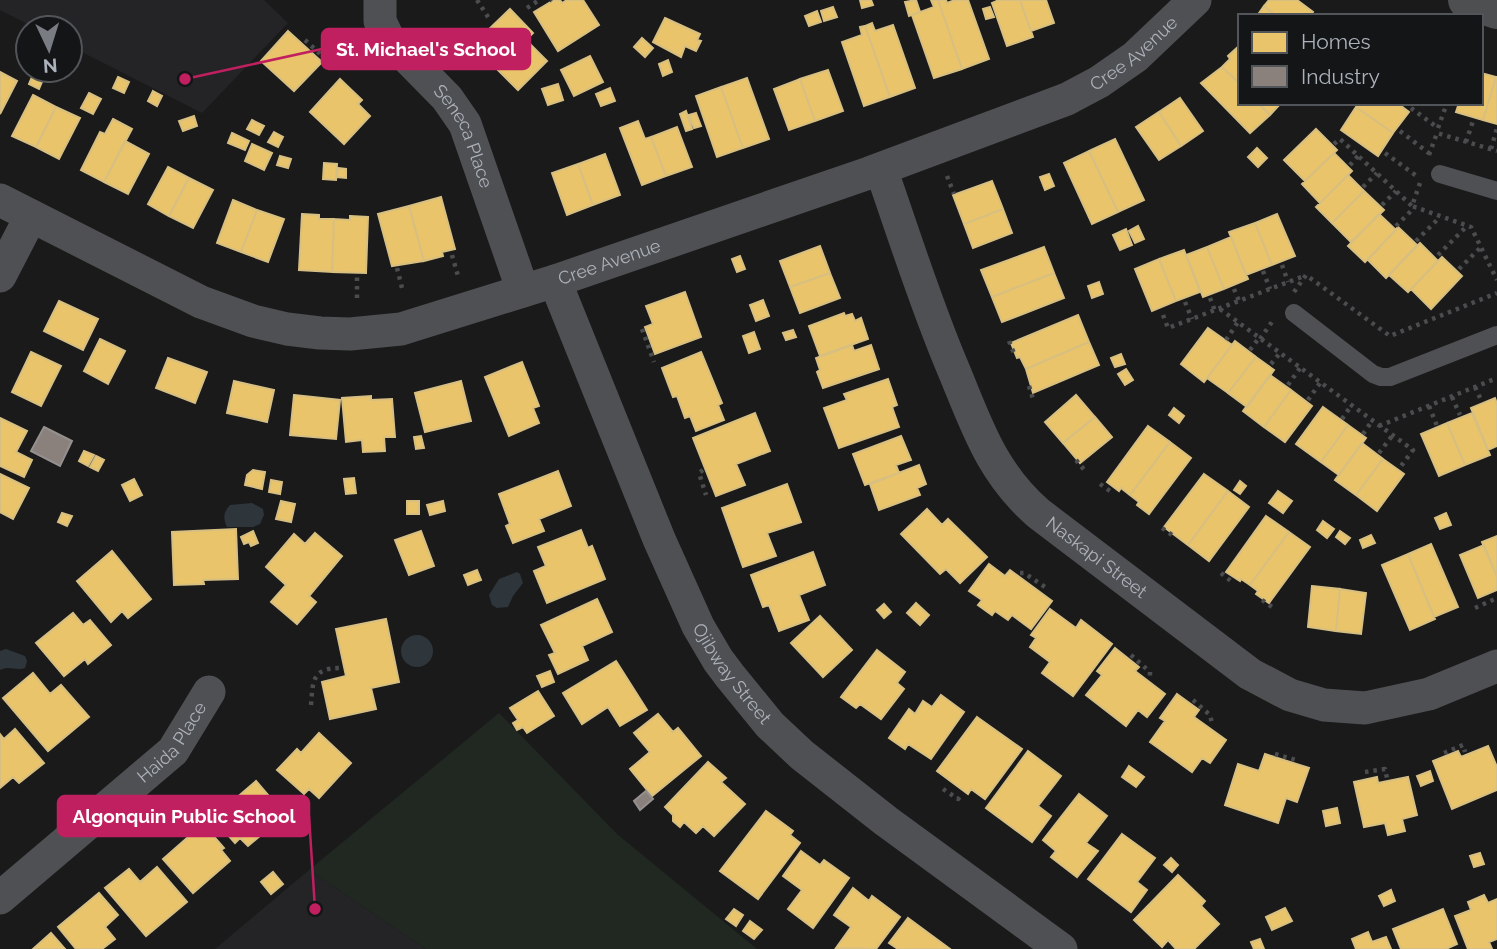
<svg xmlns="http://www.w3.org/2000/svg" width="1497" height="949" viewBox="0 0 1497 949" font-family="Raleway,sans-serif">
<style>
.built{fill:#242427}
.green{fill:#202821}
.water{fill:#2e363c}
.homes{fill:#e9c46a;stroke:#d7bf82;stroke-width:2}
.industry{fill:#8a817c;stroke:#94908f;stroke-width:2}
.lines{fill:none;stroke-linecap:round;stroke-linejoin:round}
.path{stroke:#4a4c4e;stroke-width:4.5;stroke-dasharray:3.5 5;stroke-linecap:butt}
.service{stroke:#4f5053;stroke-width:18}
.minor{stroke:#4f5053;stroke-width:33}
.secondary{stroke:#4e4f51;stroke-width:38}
.labels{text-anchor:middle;stroke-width:7;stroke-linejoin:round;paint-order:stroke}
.street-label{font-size:18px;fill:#acb2bb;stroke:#141517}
.leader{fill:none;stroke:#c12060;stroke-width:2.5}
.callout-dot{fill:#c12060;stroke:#141517;stroke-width:2.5}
.callout{fill:#c12060;stroke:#c12060;stroke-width:2.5}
.callout-label{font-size:19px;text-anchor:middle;font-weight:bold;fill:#fff}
</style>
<rect width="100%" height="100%" fill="#1a1a1b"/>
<path class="built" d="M0,0H264L288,23L202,113L70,46V28H35L0,10Z
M309,870L426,949H215Z"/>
<path class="green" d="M499,713L617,834L757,949H426L309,870Z"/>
<path class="water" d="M252,503L263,509L264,515L260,524L253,527H227C223,518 223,513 230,505Z
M517,572L520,574L523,583L513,596L508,607L497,608L492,605L489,595L499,579Z
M401 651a16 16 0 1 1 32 0a16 16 0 1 1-32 0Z
M6,649L25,656L27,661L25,668C16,671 9,665 0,670V651Z"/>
<path class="homes" d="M560,0L562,3L567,0H583L599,25L558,51L534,12L554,0Z
M860,0H871L873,5L862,8Z
M916,0L920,12L909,16L905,2Z
M931,0H938L962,69L934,78L912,15L934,7Z
M938,0H946L947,3L955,0H968L989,59L962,69Z
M999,0H1020L1033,37L1007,46L992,3Z
M1020,0H1046L1054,23L1031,31Z
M1269,0H1297L1313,12L1310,16H1276L1264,6Z
M1264,6L1276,16H1257Z
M833,7L837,17L824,21L821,11Z
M990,7L994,17L986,19L983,9Z
M510,9L533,33L526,40L547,61L518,90L479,51L490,40L484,34Z
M817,11L821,22L809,26L805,16Z
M665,18L700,34L697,40L701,41L696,51L685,46L681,57L653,42Z
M872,23L875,31L893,25L915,88L890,97L865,26Z
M865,26L890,97L864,106L842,42L862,35L860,27Z
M288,31L322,62L294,91L261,61Z
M642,38L653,48L645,57L634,47Z
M1240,45V84L1222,67L1230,59L1228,56Z
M590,56L603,82L574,96L561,70Z
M668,60L672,72L663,76L659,64Z
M1222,67L1240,84V103H1258L1270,115L1250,133L1201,83Z
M828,70L843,111L815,121L800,79Z
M0,72L17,81L0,114Z
M34,72L44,77L39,89L29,84Z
M1481,73L1496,77L1483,120L1456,112L1459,103H1481Z
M118,77L129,82L124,93L113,88Z
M1496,77H1497V124L1483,120Z
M747,78L769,139L743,148L721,87Z
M340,79L362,100L358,104L370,116L344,144L310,112Z
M800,79L815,121L789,130L774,89Z
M558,84L563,100L548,105L542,89Z
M721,87L743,148L717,157L696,96Z
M610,88L615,101L601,106L596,94Z
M153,91L162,96L157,106L148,101Z
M89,93L101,99L93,114L81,108Z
M33,95L56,107L36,147L12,136Z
M1180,98L1203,131L1181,146L1159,112Z
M1258,103H1281L1270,115Z
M1359,103H1397L1409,112L1393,133L1356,107Z
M56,107L80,118L59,159L36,147Z
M1356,107L1393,133L1378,156L1341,130Z
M686,111L692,129L686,131L680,114Z
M1159,112L1181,146L1159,160L1136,127Z
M696,113L701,126L694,128L689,115Z
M194,116L197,126L183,131L179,121Z
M113,119L132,129L104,182L81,170L100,132L105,134Z
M252,120L264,126L259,135L247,129Z
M638,121L645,139L651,137L666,176L642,185L620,128Z
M677,127L692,167L666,176L651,137Z
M1316,129L1337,150L1305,181L1284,160Z
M274,132L283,137L278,147L268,142Z
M232,133L249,141L245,150L228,143Z
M1115,139L1144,200L1118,212L1089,151Z
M125,141L149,154L128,194L104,182Z
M252,144L272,153L264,170L245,161Z
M1257,148L1267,158L1258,167L1248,157Z
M1089,151L1118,212L1092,224L1064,163Z
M1334,153L1352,171L1320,203L1302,184Z
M605,154L620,195L593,205L578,164Z
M280,156L291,159L288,168L277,165Z
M324,163L337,164L336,180L323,179Z
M578,164L593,205L567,215L552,173Z
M168,167L189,178L169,216L148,204Z
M338,168L346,169V178L337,177Z
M1049,174L1054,186L1045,190L1040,177Z
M1348,175L1364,191L1332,223L1316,207Z
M189,178L213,190L193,228L169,216Z
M992,181L1003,209L964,224L953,195Z
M1364,191L1384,210L1351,242L1332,223Z
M441,197L455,249L442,252L443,256L424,261L409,206Z
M233,200L257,210L241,252L217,243Z
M409,206L424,261L392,266L378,214Z
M1003,209L1012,233L973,248L964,224Z
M257,210L284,219L268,262L241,252Z
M302,214L319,215V219H334L332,272L299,270Z
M1277,214L1295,256L1272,265L1255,223Z
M1379,214L1396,230L1365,262L1348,246Z
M350,216L368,217L366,273L332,272L334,219L350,220Z
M1255,223L1272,265L1246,275L1229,232Z
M1138,226L1144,239L1135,243L1129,231Z
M1398,227L1417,245L1386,278L1368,260Z
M1126,229L1132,245L1120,250L1113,235Z
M1231,237L1248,279L1224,289L1207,247Z
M1420,243L1438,261L1408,292L1389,275Z
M820,246L830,273L790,287L780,261Z
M1044,247L1054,273L992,297L981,270Z
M1207,247L1224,289L1203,297L1186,255Z
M1184,250L1200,292L1176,301L1159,259Z
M740,256L745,269L737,272L732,259Z
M1442,257L1462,276L1431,309L1411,289Z
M1159,259L1176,301L1152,311L1135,269Z
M830,273L840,298L800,313L790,287Z
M1054,273L1064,298L1002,322L992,297Z
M1099,282L1103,294L1092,298L1088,286Z
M685,292L701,337L655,354L645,327L653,324L646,306Z
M763,300L769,316L756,321L750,305Z
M59,301L98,319L83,350L44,331Z
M844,313L845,316L852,314L855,321L861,318L868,339L820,356L809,326Z
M1078,315L1089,342L1026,369L1020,357L1017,358L1011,343Z
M1208,328L1232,345L1204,382L1181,364Z
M793,330L796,337L786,340L783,333Z
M754,332L760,349L749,353L743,336Z
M100,339L125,351L108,384L84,371Z
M1235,341L1256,357L1228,393L1207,378Z
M1089,342L1099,365L1033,393L1026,369Z
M852,345L854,351L871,345L879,369L823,388L817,372L820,370L816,358Z
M31,352L61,366L41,406L12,392Z
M701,352L722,403L718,405L724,420L696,431L690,416L685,418L677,396L673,397L662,368Z
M1121,354L1125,364L1115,367L1111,358Z
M1256,357L1274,370L1247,407L1228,393Z
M168,358L207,372L195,403L156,388Z
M522,362L539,406L533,408L539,423L509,436L485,377Z
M1126,369L1133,380L1125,385L1118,374Z
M1270,375L1291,390L1264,427L1243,411Z
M888,379L897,405L892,407L899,427L839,448L824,408L847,400L844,394Z
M234,381L274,390L267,422L227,413Z
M461,381L471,421L425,432L415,393Z
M1291,390L1312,406L1285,442L1264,427Z
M294,395L340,400L336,439L290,435Z
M1076,395L1095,417L1063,443L1045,422Z
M371,396V400L392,399L395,437H384L385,451L363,452L362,440L346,442L342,398Z
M1495,398L1497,404V446L1488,450L1471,408Z
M1323,407L1348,425L1321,462L1296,444Z
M1174,408L1184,416L1179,423L1169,415Z
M755,413L770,451L736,464L745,485L716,496L693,438Z
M1472,413L1490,455L1465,465L1447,423Z
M1095,417L1112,437L1080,463L1063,443Z
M0,418L27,431L16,452L32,460L24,477L0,466Z
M1447,423L1465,465L1439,476L1421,434Z
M1348,425L1366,438L1339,475L1321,462Z
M1148,426L1170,442L1130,495L1121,488L1119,491L1107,482Z
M421,436L424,448L416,449L414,437Z
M901,436L911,460L896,465L899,473L865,485L853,454Z
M1170,442L1191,458L1149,514L1137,505L1139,502L1130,495Z
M1362,443L1383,459L1356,495L1335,480Z
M84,451L94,455L88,466L79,461Z
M96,456L104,460L98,471L90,467Z
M1383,459L1404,474L1377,511L1356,495Z
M919,465L926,484L917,488L920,495L879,510L870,484Z
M253,470L265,472L262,489L245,485L247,475Z
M558,471L571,506L539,519L544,531L513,543L506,526L510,524L499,494Z
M0,474L29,488L13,519L0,512Z
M1204,474L1228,491L1188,545L1164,527Z
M354,478L356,493L346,494L344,479Z
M134,479L142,495L130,501L122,485Z
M271,480L282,482L280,494L269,492Z
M1240,481L1246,486L1240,494L1234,490Z
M787,484L801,522L767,533L776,556L743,567L722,508Z
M1228,491L1249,507L1209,561L1188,545Z
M1278,491L1292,501L1283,513L1269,503Z
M281,501L295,504L291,522L276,519Z
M407,501H419V514H407Z
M443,501L445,511L430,515L427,505Z
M927,509L942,525L948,519L987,557L960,583L946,569L940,574L901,534Z
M62,513L72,516L67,526L58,522Z
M1446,513L1451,525L1440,529L1435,518Z
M1266,516L1289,532L1250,585L1241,579L1240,581L1226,572Z
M1323,521L1334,529L1327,538L1317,530Z
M236,529L238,579L203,580L204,584L174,585L172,532Z
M581,530L588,548L592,546L605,579L547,603L534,571L546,566L538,547Z
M253,531L258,543L251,546L249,542L244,544L241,537Z
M421,531L434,566L409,575L395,540Z
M1340,531L1350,538L1345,544L1336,537Z
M1289,532L1310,547L1269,603L1256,594L1258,591L1250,585Z
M315,533L342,556L309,596L316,602L297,624L271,602L286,585L266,567L294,534L305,544Z
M1371,535L1375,543L1363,548L1360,540Z
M1497,536V577L1482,542Z
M1431,544L1458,607L1434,617L1408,554Z
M1484,545L1497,577V590L1478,598L1460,555Z
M112,551L151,599L128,618L122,611L111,622L77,581Z
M813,552L825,585L799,595L809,620L779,631L769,605L763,607L751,575Z
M1408,554L1435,619L1410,630L1382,565Z
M989,564L1005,576L1010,570L1052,601L1031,629L1012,615L1008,620L995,611L992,615L978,605L982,600L969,591Z
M477,570L481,580L468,585L464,575Z
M1312,586L1340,589L1336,631L1308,627Z
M1340,589L1366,593L1361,634L1336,631Z
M597,599L612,632L582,646L588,660L558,674L549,655L555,653L541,625Z
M916,603L929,615L920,625L907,613Z
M884,604L891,612L884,618L877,610Z
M1050,609L1076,628L1081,620L1112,644L1073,696L1042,673L1050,662L1030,647L1036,638L1031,635Z
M73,613L83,625L90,620L111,645L88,664L85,659L64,676L36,643Z
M820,616L852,650L823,677L791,643Z
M386,619L399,682L371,688L376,709L330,719L322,682L346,676L336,629Z
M1115,648L1139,667L1135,671L1165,694L1147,717L1138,710L1126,726L1086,695L1102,675L1097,671Z
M877,650L905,672L897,683L904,689L881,719L860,704L856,708L841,697Z
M616,661L647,710L620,726L608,707L582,724L563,693Z
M550,671L554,682L542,687L537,676Z
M33,673L50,694L61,685L89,717L48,751L3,698Z
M538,691L554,716L527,733L523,727L517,730L513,723L518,720L510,708Z
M1177,694L1199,710L1194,717L1226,740L1210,763L1202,758L1192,772L1150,742L1165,721L1160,718Z
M941,695L964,712L931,759L908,744L905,749L889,738L909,709L915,714L923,701L932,707Z
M658,714L673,732L678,728L701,756L652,796L630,769L650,752L634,733Z
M977,717L1022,749L985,799L971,789L968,794L937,771Z
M15,729L44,763L19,783L13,777L0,788V734L4,739Z
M319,733L351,763L319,798L309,789L304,794L277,770L297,749L301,753Z
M1488,746L1497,767V790L1452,809L1433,761L1458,751L1461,757Z
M1028,751L1061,776L1038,806L1051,816L1032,842L986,808Z
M1265,754L1309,768L1297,802L1286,798L1278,823L1225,805L1238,764L1259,771Z
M708,762L726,778L721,782L745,804L714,836L703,826L696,833L684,822L680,827L673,821V815L665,807Z
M1129,766L1144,777L1136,787L1122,777Z
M1430,771L1433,781L1421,786L1417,776Z
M1377,777L1378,783L1408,777L1417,815L1402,819L1405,831L1388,835L1385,823L1364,827L1354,782Z
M256,781L285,815L248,846L240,838L235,843L213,818Z
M1079,794L1107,816L1086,843L1098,851L1077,877L1051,857L1056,851L1043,840Z
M1337,808L1340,823L1326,826L1323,811Z
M766,811L793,831L790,835L800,843L758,899L720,871Z
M203,824L224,848L221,850L230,861L193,893L163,859Z
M1122,834L1155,858L1137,882L1147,890L1131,912L1088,879Z
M801,851L820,865L824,860L849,878L813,928L788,909L802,890L783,876Z
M1480,853L1484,864L1474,867L1470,856Z
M1171,858L1178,865L1172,872L1164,865Z
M157,867L187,902L146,936L105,888L129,869L140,882Z
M273,872L283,884L271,894L261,882Z
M1178,875L1205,901L1201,906L1219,924L1194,949H1176L1168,940L1162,947L1134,920Z
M853,888L869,901L872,896L900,917L876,949L836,948L851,927L834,915Z
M1391,890L1395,901L1384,906L1379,896Z
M99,893L118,915L105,927L115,939L102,949H76L58,927Z
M1484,895L1488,903L1497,899V939L1489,942L1492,949H1468L1455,916L1471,910L1468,902Z
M1285,908L1292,921L1272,930L1266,917Z
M734,909L743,915L736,926L726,919Z
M1443,909L1457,944L1446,949H1401L1393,929Z
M908,918L950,949H898L889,943Z
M750,921L762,930L754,939L743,931Z
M1368,932L1372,942L1386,937L1391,949H1356L1352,939Z
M51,933L65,949H33Z
M1260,939L1264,949H1254L1251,942Z"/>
<path class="industry" d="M44,427L72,441L60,466L31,451Z
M646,791L653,799L640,810L634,801Z"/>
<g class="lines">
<path class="path" d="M477,0L490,20
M551,0L552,1
M527,8L539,0
M305,40L331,64
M1411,108L1438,128
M1438,128L1447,103
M1400,131L1430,154
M1466,142L1473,121
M1334,144L1340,139L1412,206
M1491,149L1497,128
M1385,153L1418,177
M1429,155L1437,133L1497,151
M1350,165L1358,156
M947,176L954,194
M1420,183L1412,206L1471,227L1497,280
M1363,187L1377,173
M1382,205L1396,191
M1396,226L1415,207
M1416,241L1440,217
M452,255L458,276
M1438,255L1467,226
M1282,265L1288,282
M397,268L403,292
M1459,269L1481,247
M1263,271L1270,289
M1234,289L1239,301
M1294,292L1306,275L1390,336L1497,293
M357,298V275
M1210,298L1215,311
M1185,302L1192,319
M1220,309L1413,450L1401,466
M1163,315L1168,328L1304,276
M642,329L654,362
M1260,339L1274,319
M1226,340L1238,322
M1009,341L1015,356
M1250,350L1259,338
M1271,364L1280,353
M1288,385L1300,368
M1029,386L1033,399
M1475,387L1482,402
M1452,397L1460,415
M1308,400L1320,383
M1429,406L1437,426
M1342,419L1351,406
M1379,426L1497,378
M1363,434L1372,421
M1379,453L1392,436
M1076,460L1086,472
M703,470L699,473L706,495
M1100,484L1113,493
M1162,528L1172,535
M1020,573H1024L1045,587
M1221,573L1232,582
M1262,600L1272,607
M1475,608L1497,598
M1131,655L1150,672V677
M1193,700L1210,715L1212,723
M311,705C313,680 312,668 341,668
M1444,753L1463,745L1465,752
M1275,754L1296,760
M1365,772L1385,769L1387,778
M943,789L958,799L962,794"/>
<path class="service" d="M1440,174L1497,191
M1294,313L1373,374L1381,377H1390L1497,335"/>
<g class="minor">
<path id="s1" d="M380,0V21L388,38L447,98L465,124L523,291"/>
<path id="s2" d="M881,169C904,235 925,302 952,366C976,423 990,471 1038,513L1250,674L1290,695L1324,705L1365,708L1429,694L1497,666"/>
<path id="s3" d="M0,200L201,302L253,321L287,329L320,333L350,334L401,329L555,281L869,173L1067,99L1099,82L1135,57L1195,0"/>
<path d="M0,276L31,216"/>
<path id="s4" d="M555,281L659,539L698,626L718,660L730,676L770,725L802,755L886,821L1061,949"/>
<path id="s5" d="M0,898L173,751L209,692"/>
</g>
<path class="secondary" d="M1467,0L1497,10"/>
</g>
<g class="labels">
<g class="street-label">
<text dy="6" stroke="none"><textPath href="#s3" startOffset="1216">Cree Avenue</textPath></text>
<text dy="6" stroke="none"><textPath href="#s1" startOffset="166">Seneca Place</textPath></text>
<text dy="6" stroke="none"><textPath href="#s3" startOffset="649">Cree Avenue</textPath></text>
<text dy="6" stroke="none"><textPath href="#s2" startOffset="455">Naskapi Street</textPath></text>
<text dy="6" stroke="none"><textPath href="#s4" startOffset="432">Ojibway Street</textPath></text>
<text dy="6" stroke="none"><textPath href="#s5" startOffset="233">Haida Place</textPath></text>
</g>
</g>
<path class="leader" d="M185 79L322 49M315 909L309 816"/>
<g class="callout-dot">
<circle cx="185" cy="79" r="7"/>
<circle cx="315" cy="909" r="7"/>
</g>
<g class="callout">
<rect x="322" y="29" width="208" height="40" rx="7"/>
<rect x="58" y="796" width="251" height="40" rx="7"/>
</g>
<g class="callout-label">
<text x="426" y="56">St. Michael's School</text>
<text x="184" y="823">Algonquin Public School</text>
</g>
<rect x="1238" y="14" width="245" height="91" fill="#141517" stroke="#515459" stroke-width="2"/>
<rect x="1252" y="32" width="35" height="21" fill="#e9c46a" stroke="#515459" stroke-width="2"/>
<text x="1301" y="49" font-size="21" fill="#acb2bb">Homes</text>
<rect x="1252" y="66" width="35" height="21" fill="#8a817c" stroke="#515459" stroke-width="2"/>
<text x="1301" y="84" font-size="21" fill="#acb2bb">Industry</text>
<g transform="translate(49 49) rotate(176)"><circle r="33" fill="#141517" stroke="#515459" stroke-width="2"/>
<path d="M0-5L12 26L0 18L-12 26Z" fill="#797d83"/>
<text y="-10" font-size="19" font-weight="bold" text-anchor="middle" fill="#acb2bb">N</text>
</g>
</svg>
